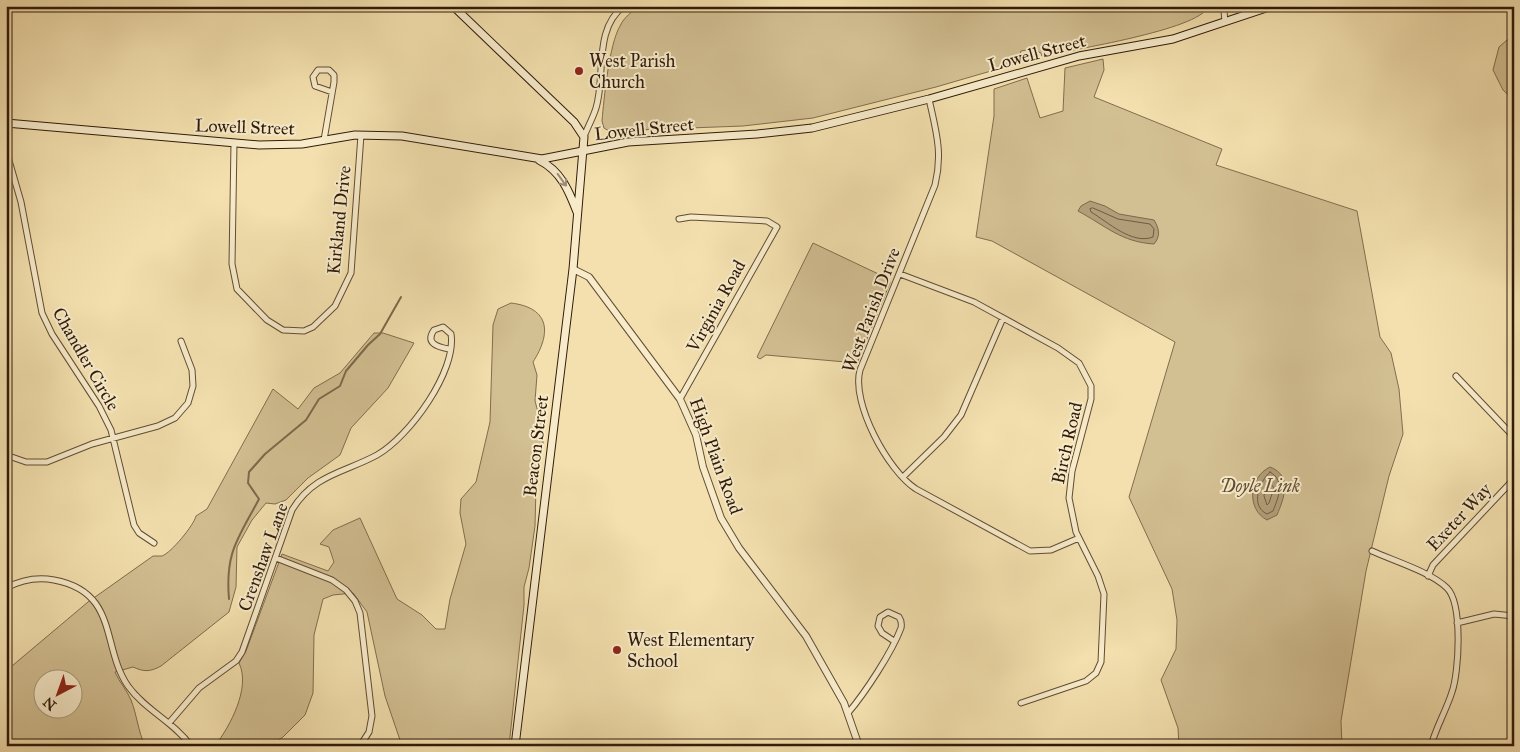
<svg xmlns="http://www.w3.org/2000/svg" width="1520" height="752" viewBox="0 0 1520 752" font-family="'IM FELL Great Primer',serif">
<style>
.green{fill:#d2bf92;stroke:#816d4e;fill-rule:evenodd}
.water{fill:#b19d77;stroke:#7d694c}
.lines{fill:none;stroke-linecap:round;stroke-linejoin:round}
.shore{stroke:#705c41;stroke-width:1}
.stream{stroke:#7d694c;stroke-width:2}
.minor-casing{stroke:#614c34;stroke-width:7}
.tertiary-casing{stroke:#614c34;stroke-width:8}
.secondary-casing{stroke:#301b0b;stroke-width:9}
.minor{stroke:#f7ebca;stroke-width:5}
.tertiary{stroke:#f7ebca;stroke-width:6}
.secondary{stroke:#f7ebca;stroke-width:7}
.oneway{stroke:#9d8d74}
.poi-dot{fill:#8f2418;stroke:#f7ebca;stroke-width:2}
.labels{text-anchor:middle;stroke-width:4;stroke-linejoin:round;paint-order:stroke}
.street-label{font-size:18px;fill:#301b0b;stroke:#f7ebca}
.poi-label{font-size:18px;fill:#301b0b;stroke:#f7ebca;text-anchor:start}
.park-label{font-size:18px;font-style:italic;fill:#614c34;stroke:#f7ebca}
</style>
<rect width="100%" height="100%" fill="#f3e0ae"/>
<filter id="stains"><feTurbulence type="fractalNoise" baseFrequency=".004" numOctaves="4"/><feColorMatrix values="0 0 0 0 .2 0 0 0 0 .09 0 0 0 0 .02 0 0 0 .5 -.17"/></filter>
<radialGradient id="worn" r=".72"><stop offset=".6" stop-color="#630" stop-opacity="0"/><stop offset="1" stop-color="#630" stop-opacity=".3"/></radialGradient>
<path class="green" d="M639,6H1208V7C1198,30 1071,50 1042,56L1041,53L1032,49L1021,51L1019,57L1014,61L1015,64L936,87L813,118L743,126L609,131L604,128L602,121C604,98 609,45 620,26C624,17 632,12 639,6Z
M1514,34V100L1503,90L1493,70L1499,47Z
M1103,59L1104,70L1094,97L1222,149L1216,165L1357,211L1380,337L1391,353L1399,389L1403,434L1389,476L1366,571L1341,721L1342,746H1179L1178,728L1161,680L1176,649L1177,620L1172,589L1129,497L1175,342L992,241L976,237L994,116V89L1027,78L1040,118L1063,111L1065,68Z
M813,243L889,279L890,283L857,363L766,355L760,359L757,357Z
M511,303C551,308 551,334 533,362L537,375L535,401L543,430V446L536,487L535,526L529,568L524,587V605L509,746H402L385,696L367,612L353,593L333,595L323,599L314,635L313,693L305,715L283,737L269,746H215C230,726 251,688 239,663L246,651L282,554L328,571L334,562L329,547L320,544L333,530L360,518L397,599L422,615L436,629H445L450,599L466,544L460,513L461,499L476,482L490,422L493,325L498,309Z
M374,333H383L414,343L388,388L351,428L340,455L308,478L286,500L275,504L266,503L252,520L237,547L236,587L229,612L161,666C150,672 144,672 133,667L115,672C119,682 127,690 131,700C137,715 138,731 145,746H6V671L88,602L153,556C156,556 159,556 162,556C171,553 194,525 196,516L207,509L273,389L298,409L314,388L340,373ZM42,680H72V710H42Z"/>
<path class="water" d="M1090,201L1105,206L1119,214L1154,220C1159,228 1161,236 1154,244C1121,242 1106,226 1078,211L1081,206Z
M1270,467C1293,476 1284,498 1277,515L1267,520C1246,509 1249,477 1270,467Z"/>
<g class="lines">
<path class="shore" d="M1093,208L1118,219L1150,224L1154,229L1153,237C1132,245 1108,222 1091,212L1090,209Z
M1270,472C1286,481 1278,498 1273,511L1267,514C1250,506 1259,482 1270,472Z
M1270,483L1274,488L1269,503L1267,505L1264,496Z"/>
<path class="stream" d="M229,599C225,552 238,539 259,499L248,483L249,472L265,454L306,420L319,399L340,386L346,371L368,345L380,334L401,297"/>
<defs>
<path id="minor" d="M1221,6L1224,11L1225,22
M929,99C936,131 943,153 935,185L860,370C851,403 888,471 916,489L1030,551L1051,550L1079,538
M584,137C587,128 593,118 596,108C606,76 593,29 624,6
M324,140L334,82V75L329,70H318L313,77L315,86L332,92
M234,143L232,264L237,289L267,320L283,330L304,331L313,327L335,306L351,273L361,135
M6,150L21,202L42,313L52,334L99,406L111,430L134,525L139,533L154,543
M679,219L691,217L767,221L777,227L680,399
M900,274L974,302L1058,348L1079,363L1091,386V399L1072,471L1069,498L1076,532L1098,576L1104,594L1101,662L1096,673L1086,681L1021,703
M1456,376L1514,437
M6,455L26,462H47L92,444L158,426L175,418L188,403L193,386L192,370L181,341
M903,477L944,437L961,415L1003,318
M1372,551C1394,561 1431,572 1447,588C1463,604 1459,672 1452,692C1446,711 1436,727 1431,746
M276,558L332,580L346,590L355,601L360,613L372,716L369,732L360,746
M1428,576L1433,565L1514,479
M6,588C21,580 38,577 54,580C119,592 101,647 128,686C145,710 174,722 191,746
M1457,623L1494,614L1514,616
M848,713C865,693 892,652 901,628C902,623 901,620 899,617L888,612L880,617L878,626L882,633L894,641
M169,723L199,688L236,661L242,652L292,510C314,474 344,473 377,455C409,437 457,371 451,334L443,327L434,330C425,343 437,347 449,349"/>
<path id="tertiary" d="M573,269L589,277L680,399L696,435L703,467L721,518L739,548L806,636L844,703L859,746"/>
<path id="secondary" d="M453,6L574,122L584,137L573,269L515,746
M6,123L259,145L302,144L355,135L402,136L542,159L628,142L757,134L812,128L929,99L1079,56L1173,39L1272,6
M539,160C561,171 569,191 577,212"/>
</defs>
<use href="#minor" class="minor-casing"/>
<use href="#tertiary" class="tertiary-casing"/>
<use href="#secondary" class="secondary-casing"/>
<use href="#minor" class="minor"/>
<use href="#tertiary" class="tertiary"/>
<use href="#secondary" class="secondary"/>
</g>
<defs><path id="oneway-shaft" d="M-6 0H5M1.5-3L5.5 0L1.5 3" fill="none" stroke-width="1.6" stroke-linecap="round" stroke-linejoin="round" transform="scale(1.25)"/></defs>
<use class="oneway" href="#oneway-shaft" transform="translate(562 180) rotate(54)"/>
<g class="poi-dot">
<circle cx="579" cy="71" r="5"/>
<circle cx="617" cy="650" r="5"/>
</g>
<g class="labels">
<g class="street-label">
<text transform="translate(1037 53) rotate(-15)" y="6">Lowell Street</text>
<text transform="translate(245 127) rotate(2)" y="6">Lowell Street</text>
<text transform="translate(644 129) rotate(-6)" y="6">Lowell Street</text>
<text transform="translate(339 220) rotate(-84)" y="6">Kirkland Drive</text>
<text transform="translate(716 306) rotate(-61)" y="6">Virginia Road</text>
<text transform="translate(871 310) rotate(-69)" y="6">West Parish Drive</text>
<text transform="translate(86 359) rotate(60)" y="6">Chandler Circle</text>
<text transform="translate(1067 443) rotate(-77)" y="6">Birch Road</text>
<text transform="translate(536 446) rotate(-83)" y="6">Beacon Street</text>
<text transform="translate(716 456) rotate(70)" y="6">High Plain Road</text>
<text transform="translate(1459 517) rotate(-47)" y="6">Exeter Way</text>
<text transform="translate(263 557) rotate(-70)" y="6">Crenshaw Lane</text>
</g>
<g class="poi-label">
<text x="589" y="67">West Parish<tspan x="589" dy="21">Church</tspan></text>
<text x="627" y="646">West Elementary<tspan x="627" dy="21">School</tspan></text>
</g>
<g class="park-label">
<text x="1260" y="492">Doyle Link</text>
</g>
</g>
<rect width="1520" height="752" fill="none" stroke="#f3e0ae" stroke-width="25"/>
<rect x="8" y="8" width="1505" height="737" fill="none" stroke="#301b0b" stroke-width="2.5"/>
<rect x="12" y="12" width="1495" height="727" fill="none" stroke="#301b0b"/>
<g transform="translate(58 694) rotate(221)"><circle r="24" fill="#f7ebca" stroke="#a7987e"/>
<path d="M0-4L9 19L0 12L-9 19Z" fill="#8f2418"/>
<text y="-8" font-size="14" font-weight="bold" text-anchor="middle" fill="#301b0b">N</text>
</g>
<rect width="100%" height="100%" filter="url(#stains)"/>
<rect width="100%" height="100%" fill="url(#worn)"/>
</svg>
